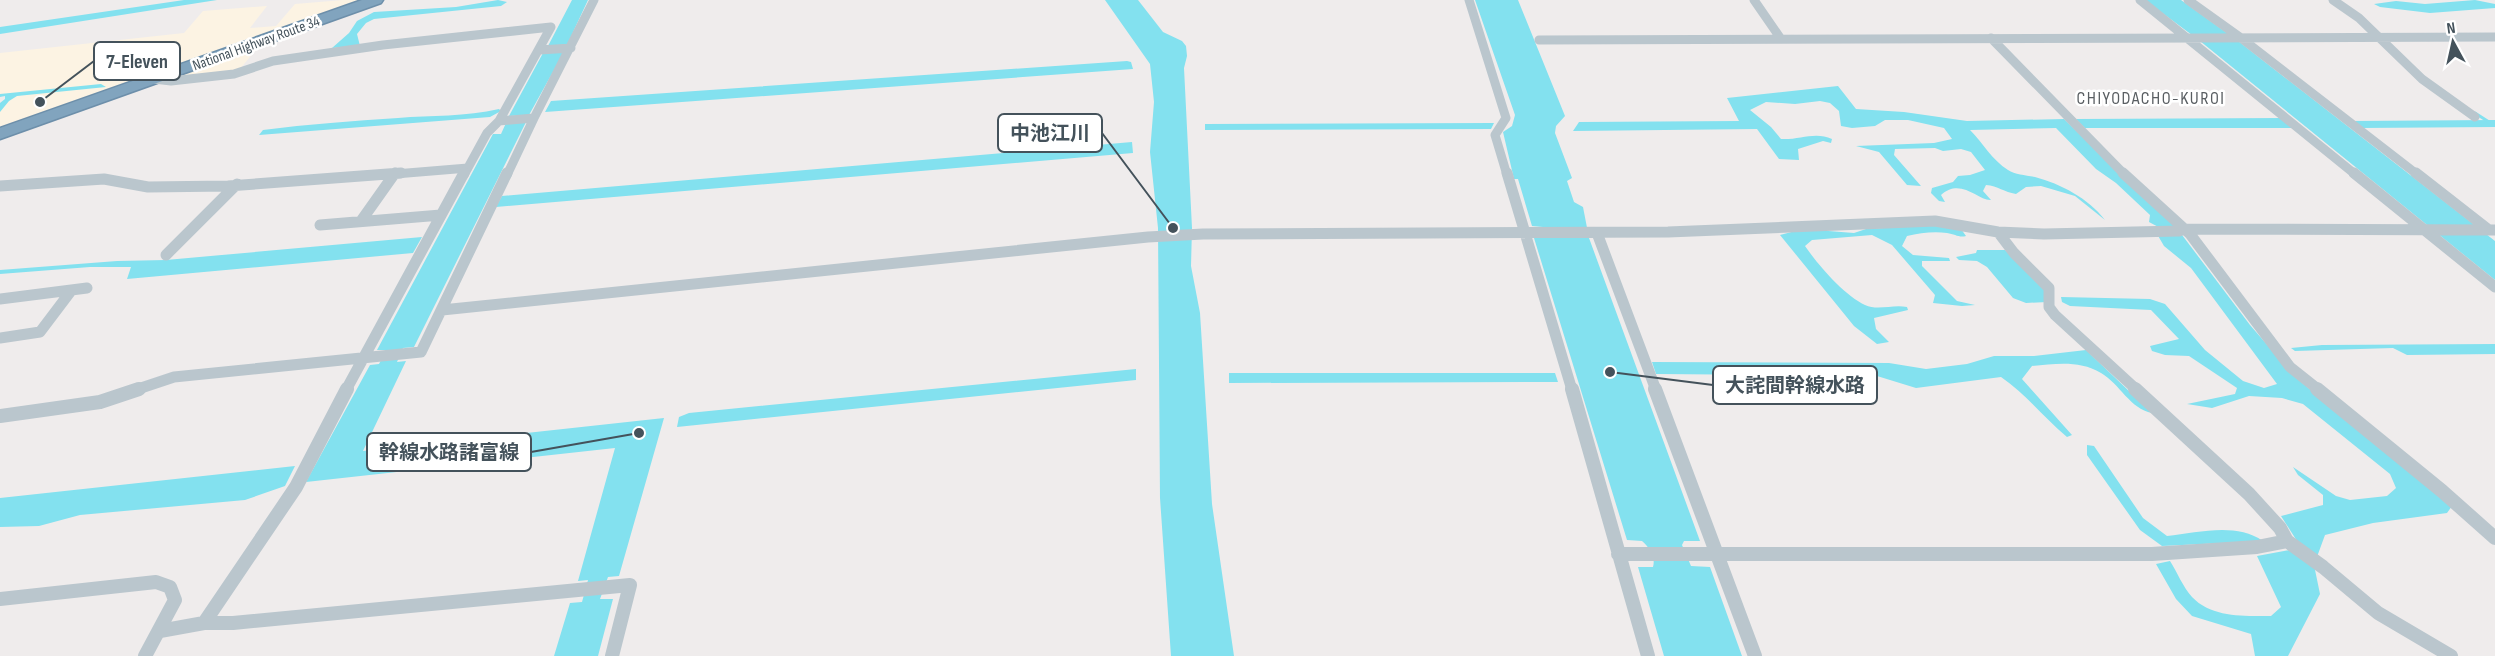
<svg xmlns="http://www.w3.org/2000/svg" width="2495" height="656" viewBox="0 0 2495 656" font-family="'Sofia Sans Condensed','Noto Sans JP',sans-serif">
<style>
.commercial{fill:#fcf3e3}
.water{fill:#83e1ef}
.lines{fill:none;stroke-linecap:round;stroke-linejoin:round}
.stream{stroke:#83e1ef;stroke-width:3}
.highway-casing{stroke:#6d8faa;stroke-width:3}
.street-far2{stroke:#bac6cd;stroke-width:9}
.street-far1{stroke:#bac6cd;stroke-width:11}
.street{stroke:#bac6cd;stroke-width:14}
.highway{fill:#81a4be;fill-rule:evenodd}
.labels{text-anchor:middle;stroke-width:5;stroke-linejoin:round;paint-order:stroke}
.far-street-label{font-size:15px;fill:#44525b;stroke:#fff}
.far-quarter-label{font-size:18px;letter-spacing:1.5px;fill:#595e62;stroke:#fff}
.leader{fill:none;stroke:#44525b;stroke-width:2}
.callout-dot{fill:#44525b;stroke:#fff;stroke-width:2}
.callout{fill:#fff;stroke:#44525b;stroke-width:2}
.callout-label{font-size:20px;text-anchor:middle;font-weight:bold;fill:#44525b}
</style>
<rect width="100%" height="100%" fill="#efecec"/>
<path class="commercial" d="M343,0H367L0,131V106L14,94L0,95V53L184,33L203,11L267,6L250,28L276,26L295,4Z
M260,45L234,76L157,82Z"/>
<path class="water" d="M184,0H217L0,34V27Z
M498,0L507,2L501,6L374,19L366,23L357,34L360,46L332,48L349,33L357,21L374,12L456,7Z
M572,0H588L567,45L548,46Z
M1105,0H1138L1163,32L1182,41L1186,46L1187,56L1184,68L1192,228L1191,266L1200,313L1212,504L1234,656H1171L1160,498L1158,228L1150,152L1154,102L1150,64Z
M1475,0H1518L1565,116L1556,126L1555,133L1572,178L1567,181L1574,202L1583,207L1589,238L1700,541H1684L1682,545L1691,566L1710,567L1742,656H1664L1638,567H1653C1656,557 1649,547 1642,541L1627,540L1534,238L1543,227L1532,226L1518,179H1514L1503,132L1512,126L1515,115Z
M2145,0H2181L2238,41L2495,241V280L2200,41Z
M2475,0L2495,4V8L2430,13L2380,7L2374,4L2396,1L2425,4Z
M564,52L529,115L509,116L543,53Z
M1127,61L1131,62L1133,69L545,112L551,101Z
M101,84L106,87L17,96L9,101L0,112V103L5,99V96L0,97V94Z
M1838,86L1856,109L1904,112L1967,121L2064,119L2176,227L2250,325L2295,377L2452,506L2447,513L2373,523L2325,535L2314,565L2320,594L2288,656H2255L2251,634L2192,616L2176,599L2156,564L2170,561C2177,572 2183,587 2192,597C2212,618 2245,616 2271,616L2281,607L2257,556L2295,549L2297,541L2281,516L2323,505V495L2298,475L2293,467L2336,496L2350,500L2387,496L2396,488L2390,474L2303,404L2282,398L2249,396L2212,408L2187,404L2235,394L2237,388L2189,356L2165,355L2152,351L2150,346L2179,339L2151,310L2070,306L2062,302L2061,297L2150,299L2165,304L2205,350L2243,381L2264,388L2277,384L2191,268L2164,246L2157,234L2164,230L2149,222L2150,215L2116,183L2096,169L2056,128L1970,130C1983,143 1992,160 2008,170C2015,175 2026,175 2035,177C2061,184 2088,198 2105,220L2075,196L2041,186L2026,187L2016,194C2004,192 1998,186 1986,185L1983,191L1991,200C1978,201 1961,177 1941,195L1945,202L1939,201L1931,193L1932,188L1953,182L1958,176L1970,175L1985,170L1971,152L1961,149L1943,151L1935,148L1895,149L1894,155L1921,186L1907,185L1879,152L1856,146L1934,143L1952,139L1944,128L1908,120H1885L1875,126L1852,128L1841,126L1839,111L1830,103L1820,101L1795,104L1766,102L1750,110L1771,127L1781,139C1800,140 1815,131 1832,139L1831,143L1823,141L1798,149L1799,160L1779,159L1757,129L1573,131L1579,122L1739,121L1727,98Z
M499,109L501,111L490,117L259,135L263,130C308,124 353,121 398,118C431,115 466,117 499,109Z
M2283,118L2295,128H2085L2076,119Z
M2495,120V127L2361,128L2352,121Z
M526,122L414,347L403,348L397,362L406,361L363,451L664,418L619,576L608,577L600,599H613L598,656H554L570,603L582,602L588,580L578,581L615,448L306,482L370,365L379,364L386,350H377L493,134H501L506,123Z
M1494,123L1491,129L1205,130V124Z
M1132,142L1133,153L496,207L502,196Z
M1935,225L1961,229L1966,236C1959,238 1955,234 1947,233C1934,231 1920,233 1907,236L1902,246L1913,255L1949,258L1950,261H1922V266L1957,301L1975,305L1962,306L1933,303L1935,295L1892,245L1872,235L1812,240L1805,246C1818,265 1844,295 1865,305C1878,311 1893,304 1907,307L1908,310L1874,318L1876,329L1889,342L1877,344L1854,326L1780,235L1803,229L1854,233L1866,229Z
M422,237L413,253L127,279L131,267H90L0,274V270L117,261L166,260Z
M1977,250H2005L2045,289L2047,302L2026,303L2013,298L1987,267L1977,261L1959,260L1956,257L1976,253Z
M2495,344V354L2407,355L2393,348L2295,351L2291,348L2322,345Z
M2086,350L2152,413C2130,409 2120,384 2101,373C2079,360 2056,364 2032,366L2022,379L2072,435L2067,437C2043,417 2027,395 2001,377L1916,388L1877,376L1656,374L1652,362L1889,363L1926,369L1967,364L1994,356H2034Z
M1136,369V380L677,427L679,417L689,413Z
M1229,373H1555L1558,382L1229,383Z
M2087,445L2094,446L2143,518L2167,536C2198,533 2235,522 2263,541L2162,546L2140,530L2087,455Z
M295,466L285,486L245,500L80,515L39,526L0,527V498Z"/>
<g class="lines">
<path class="stream" d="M2475,113L2489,122"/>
<defs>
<path id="highway" d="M362,0H383L381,3L0,139V128Z"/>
</defs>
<use href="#highway" class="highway-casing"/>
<path class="street-far2" d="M1469,0L1506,118L1495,135L1507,175
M1754,0L1781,39
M2140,0L2356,175
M2188,0L2241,38L2418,175
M2333,0L2359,18L2422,79L2475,117
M1991,38L2125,175
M1539,40L2495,37
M540,50L571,48
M154,79L171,81L234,74L273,61L383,45L551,27L499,121L487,133L464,175
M499,121L534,118L594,0
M383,175L468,168
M394,175L395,173
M507,175L534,118"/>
<path class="street-far1" d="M1507,173L1572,390
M2123,173L2190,234L2290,367L2319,390
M2354,173L2495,287
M2416,173L2489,230
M0,186L104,179L148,187L228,186L401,173
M361,221L395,173
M320,225L441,215
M1998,232L2014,253L2049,288V307L2055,315L2137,390
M1597,233L1656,390
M166,255L237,184
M0,299L87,288
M442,310L1148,237L1203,234L1668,232L1935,221L1998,232L2044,234L2179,231L2183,229L2495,230
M0,338L40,332L71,291
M135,390L174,377L421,352L507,173
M346,390L464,173"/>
<path class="street" d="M1572,389L1648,656
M1655,389L1755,656
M2135,389L2249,494L2280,528L2287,541L2323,567L2378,613L2451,656
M2317,389L2442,491L2495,538
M0,416L100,402L139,389
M1618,554H2152L2257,547L2287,541
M0,599L156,582L170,587L175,600L145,656
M204,623H233L630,585L612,656
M160,631L204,623L296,487L347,389"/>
<use href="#highway" class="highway"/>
</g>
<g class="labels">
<g class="far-street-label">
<text transform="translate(256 43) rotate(-20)" y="5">National Highway Route 34</text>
</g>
<g class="far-quarter-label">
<text x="2151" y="104">CHIYODACHO-KUROI</text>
</g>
</g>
<path class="leader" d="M40 102L94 61M1173 228L1102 133M1610 372L1713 385M639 433L531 452"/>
<g class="callout-dot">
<circle cx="40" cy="102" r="6"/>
<circle cx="1173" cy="228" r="6"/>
<circle cx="1610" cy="372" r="6"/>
<circle cx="639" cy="433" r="6"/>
</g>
<g class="callout">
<rect x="94" y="42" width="86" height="38" rx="6"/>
<rect x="998" y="114" width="104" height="38" rx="6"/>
<rect x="1713" y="366" width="164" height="38" rx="6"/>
<rect x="367" y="433" width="164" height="38" rx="6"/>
</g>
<g class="callout-label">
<text x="137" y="68">7-Eleven</text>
<text x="1050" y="140">中池江川</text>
<text x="1795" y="392">大詫間幹線水路</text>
<text x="449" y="459">幹線水路諸富線</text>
</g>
<g transform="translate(2453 42) rotate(352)" stroke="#ffffff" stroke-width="4.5" paint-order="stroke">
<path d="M0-4.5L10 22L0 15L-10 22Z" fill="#44525b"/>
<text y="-9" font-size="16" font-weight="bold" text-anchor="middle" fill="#44525b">N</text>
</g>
</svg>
